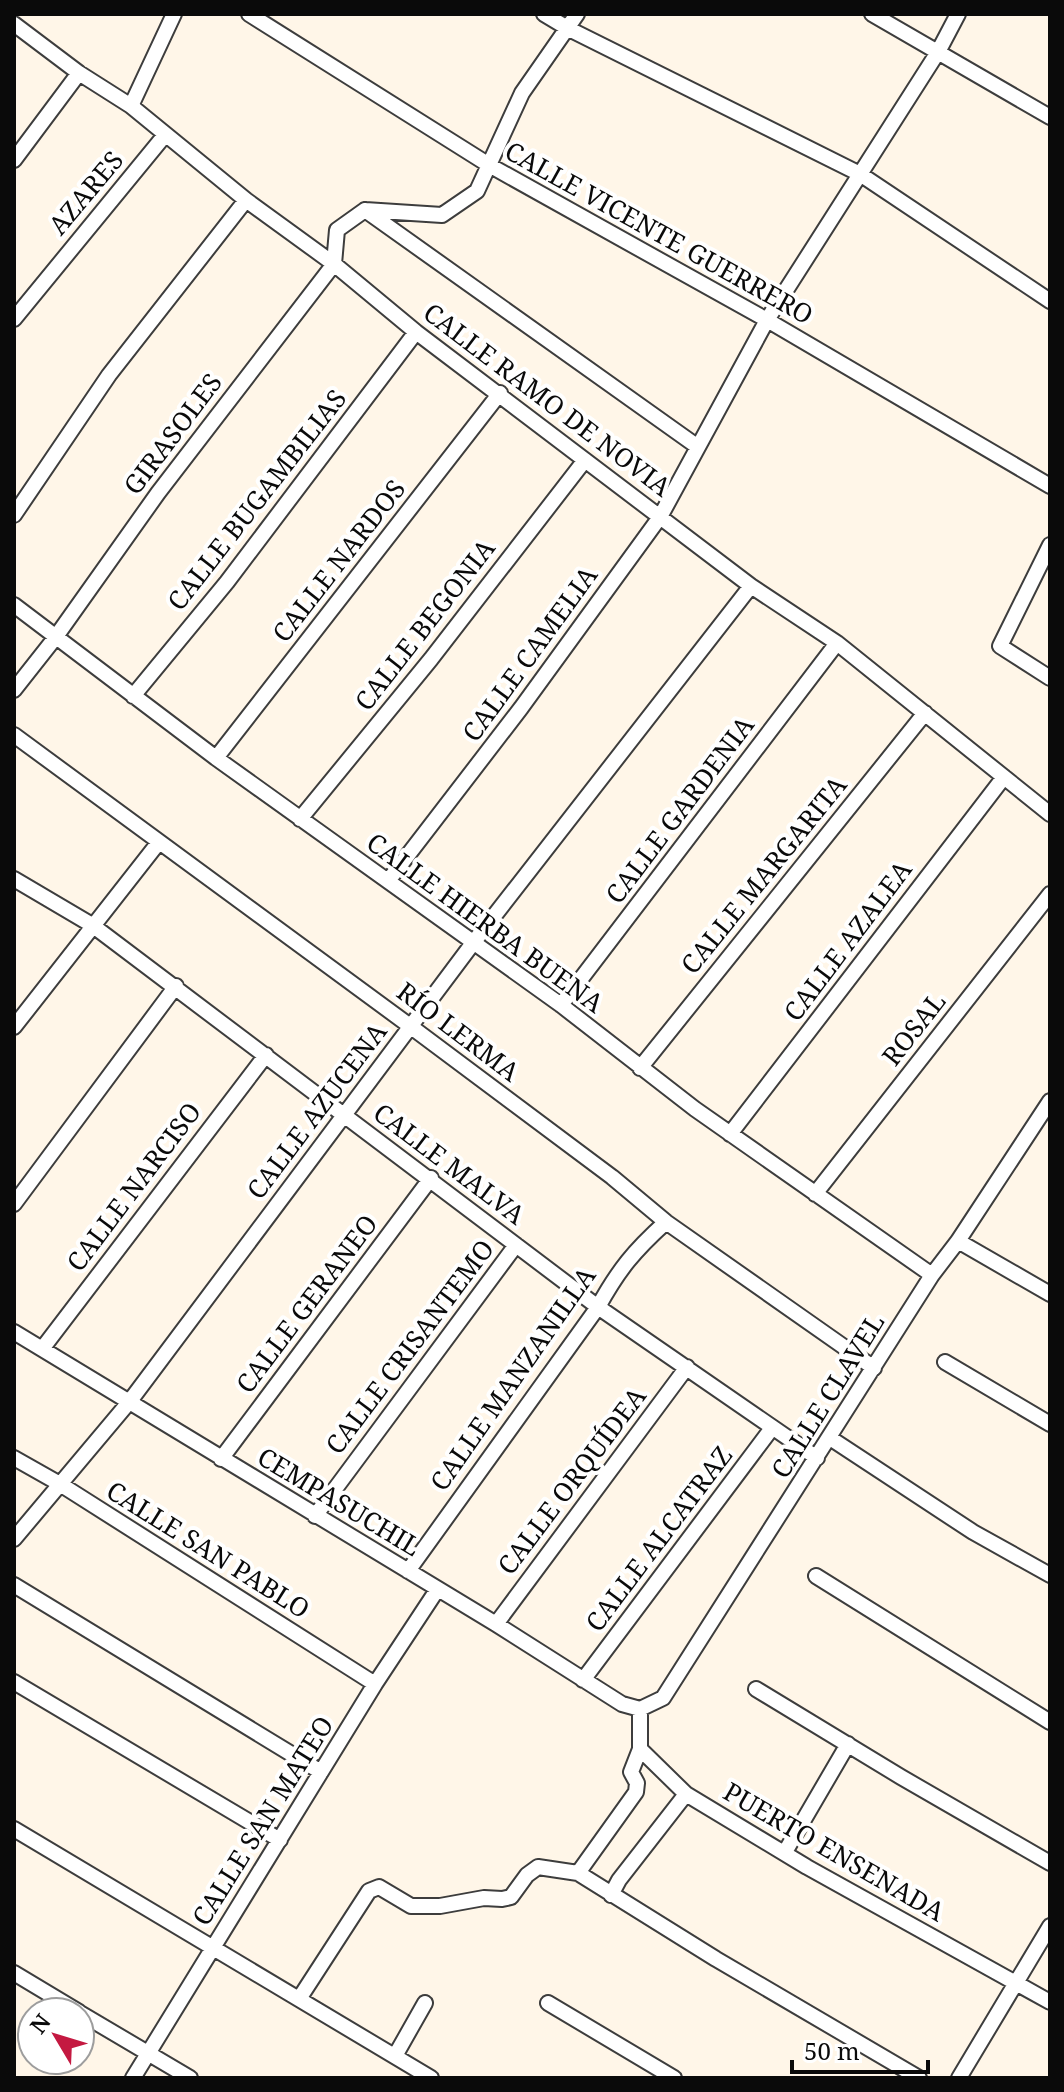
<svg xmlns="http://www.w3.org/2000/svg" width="1064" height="2092" viewBox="0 0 1064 2092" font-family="'Noto Serif',serif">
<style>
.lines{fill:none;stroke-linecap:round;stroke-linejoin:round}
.street-casing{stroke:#3d3d3d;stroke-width:18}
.street{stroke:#fff;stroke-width:14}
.labels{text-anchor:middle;stroke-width:8;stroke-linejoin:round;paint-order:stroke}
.street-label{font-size:26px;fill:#0a0a0a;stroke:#fff}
</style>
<rect width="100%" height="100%" fill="#fff6e8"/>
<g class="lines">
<defs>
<path id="street" d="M249,14L489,165L767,320L1050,486
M544,14L569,29L860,174L1050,301
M872,14L1050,117
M14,24L79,73L131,106L246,200L334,264L416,332L751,586L837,643L1050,814
M131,106L174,14
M14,160L79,73
M365,210L698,447
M365,210L442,215L477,191L522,93L577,14
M14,319L165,135
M14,515L109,375L246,200
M1050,545L1000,646L1050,678
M14,605L216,758L561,1005L695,1109L932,1275
M14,690L55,638L158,493L334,264L337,230L365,210
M133,696L227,582L416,332
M14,735L410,1026L612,1177L666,1222L874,1368
M216,758L500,393
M300,819L431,659L585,460
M14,879L92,925L598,1307L817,1458
M388,881L521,708L660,517L767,320L938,52L958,14
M561,1005L837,643
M14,1027L159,842
M640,1068L925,713
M730,1134L1004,777
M815,1194L1050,894
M14,1204L176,986
M958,1241L1050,1294
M14,1332L496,1624L622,1704L640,1709
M42,1349L266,1055
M945,1362L1050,1424
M830,1438L973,1532L1050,1575
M14,1458L60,1484L375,1684
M221,1459L431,1178
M315,1516L516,1245
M14,1539L130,1401L473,943L751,586
M408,1571L598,1307C619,1269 634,1251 666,1222
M816,1576L1050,1722
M14,1585L321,1772
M496,1624L687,1367
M583,1680L772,1428
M14,1682L280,1840
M756,1689L901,1777L1050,1863
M640,1709L663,1698L932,1275L958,1241L1050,1101
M640,1709V1749L686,1794L807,1867L1050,2002
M14,1829L431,2078
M785,1852L848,1744
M578,1873L636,1792L637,1783L631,1772L640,1749
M611,1895L619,1880L686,1794
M14,1973L79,2012
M299,1999L369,1891L379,1887L411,1906H440L484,1898L502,1899L511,1897L527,1875L538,1867L578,1873L716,1959L919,2078
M548,2003L674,2078
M80,2013L190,2078
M395,2056L425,2003
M133,2078L375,1684L437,1590
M959,2078L1050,1926"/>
</defs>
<use href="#street" class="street-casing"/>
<use href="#street" class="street"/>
</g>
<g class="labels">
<g class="street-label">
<text transform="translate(86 193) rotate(-50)" y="9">AZARES</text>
<text transform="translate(659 233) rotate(29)" y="9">CALLE VICENTE GUERRERO</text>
<text transform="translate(547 400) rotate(37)" y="9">CALLE RAMO DE NOVIA</text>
<text transform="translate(173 434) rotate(-53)" y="9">GIRASOLES</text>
<text transform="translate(257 500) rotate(-52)" y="9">CALLE BUGAMBILIAS</text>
<text transform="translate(339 561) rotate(-52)" y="9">CALLE NARDOS</text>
<text transform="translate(425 625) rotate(-52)" y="9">CALLE BEGONIA</text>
<text transform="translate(530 654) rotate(-54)" y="9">CALLE CAMELIA</text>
<text transform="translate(680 810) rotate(-53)" y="9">CALLE GARDENIA</text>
<text transform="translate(764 875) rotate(-51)" y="9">CALLE MARGARITA</text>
<text transform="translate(485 923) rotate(36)" y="9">CALLE HIERBA BUENA</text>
<text transform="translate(848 941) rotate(-53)" y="9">CALLE AZALEA</text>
<text transform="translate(914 1029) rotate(-52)" y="9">ROSAL</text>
<text transform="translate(458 1032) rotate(37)" y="9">RÍO LERMA</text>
<text transform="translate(317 1111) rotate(-53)" y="9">CALLE AZUCENA</text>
<text transform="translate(449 1164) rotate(37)" y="9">CALLE MALVA</text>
<text transform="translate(134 1187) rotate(-53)" y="9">CALLE NARCISO</text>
<text transform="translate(307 1304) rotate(-53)" y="9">CALLE GERANEO</text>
<text transform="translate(410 1347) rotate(-53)" y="9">CALLE CRISANTEMO</text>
<text transform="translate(513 1379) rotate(-55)" y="9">CALLE MANZANILLA</text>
<text transform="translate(828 1396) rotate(-58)" y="9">CALLE CLAVEL</text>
<text transform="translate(572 1481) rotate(-53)" y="9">CALLE ORQUÍDEA</text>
<text transform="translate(339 1502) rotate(31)" y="9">CEMPASUCHIL</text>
<text transform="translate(659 1539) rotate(-53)" y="9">CALLE ALCATRAZ</text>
<text transform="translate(208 1550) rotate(32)" y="9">CALLE SAN PABLO</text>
<text transform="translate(263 1821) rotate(-58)" y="9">CALLE SAN MATEO</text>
<text transform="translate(834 1852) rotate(30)" y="9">PUERTO ENSENADA</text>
</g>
</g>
<rect width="1064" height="2092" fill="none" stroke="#0a0a0a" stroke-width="32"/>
<g transform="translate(56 2036) rotate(308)"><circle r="38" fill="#ffffff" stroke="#9d9d9d" stroke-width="2"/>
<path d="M0-6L14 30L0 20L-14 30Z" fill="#c41941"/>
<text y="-12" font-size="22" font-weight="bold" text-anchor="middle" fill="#0a0a0a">N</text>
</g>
<path d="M792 2060v12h136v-12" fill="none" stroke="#0a0a0a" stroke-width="4"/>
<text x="804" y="2060" font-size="24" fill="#0a0a0a" stroke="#ffffff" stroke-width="6" paint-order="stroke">50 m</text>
</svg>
